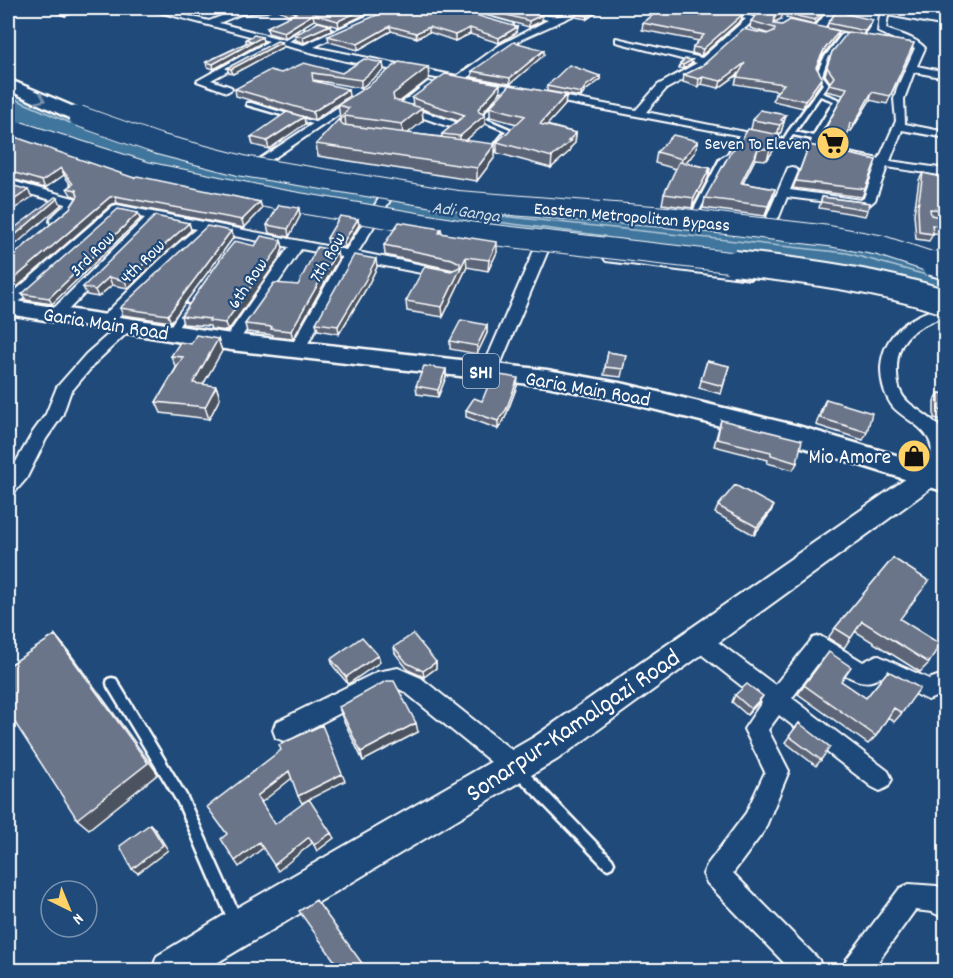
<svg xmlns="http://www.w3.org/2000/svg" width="953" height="978" viewBox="0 0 953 978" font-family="Dekko,sans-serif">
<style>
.water{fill:#40769d;stroke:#8cadc4;stroke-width:1.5}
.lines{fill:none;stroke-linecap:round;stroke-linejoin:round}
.shore{stroke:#b3c8d8;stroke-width:1.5}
.lane-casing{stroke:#fff;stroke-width:5}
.street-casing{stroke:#fff;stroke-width:4}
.secondary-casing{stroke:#fff;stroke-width:4}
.primary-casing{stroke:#fff;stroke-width:5}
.lane{fill:#1f4a7a;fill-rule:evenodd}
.street{fill:#1f4a7a;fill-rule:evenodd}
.secondary{fill:#1f4a7a;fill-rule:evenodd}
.primary{fill:#1f4a7a;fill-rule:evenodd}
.primary-bridge-far2-casing{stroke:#fff;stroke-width:17;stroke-linecap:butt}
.primary-bridge-far1-casing{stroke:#fff;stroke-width:22;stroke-linecap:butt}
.primary-bridge-casing{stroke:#fff;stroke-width:28;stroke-linecap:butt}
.primary-bridge-far2{stroke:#1f4a7a;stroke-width:15}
.primary-bridge-far1{stroke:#1f4a7a;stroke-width:20}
.primary-bridge{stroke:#1f4a7a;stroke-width:24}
.wall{fill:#5c6577;stroke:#fff;stroke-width:1.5;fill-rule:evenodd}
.shaded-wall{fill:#4b5261;stroke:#fff;stroke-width:1.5}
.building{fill:#6b758a;stroke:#fff;stroke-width:1.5}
.oneway{stroke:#7992af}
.labels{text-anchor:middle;stroke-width:4.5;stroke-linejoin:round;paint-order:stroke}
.far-poi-label{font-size:18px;fill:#fff;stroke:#1f4a7a;text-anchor:end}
.far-water-label{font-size:18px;font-style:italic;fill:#cfdde6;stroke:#1f4a7a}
.far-street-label{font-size:18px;fill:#fff;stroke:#1f4a7a}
.shield{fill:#1f4a7a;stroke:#bcc9d7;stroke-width:1.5}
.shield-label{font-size:20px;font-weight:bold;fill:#fff}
.street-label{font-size:21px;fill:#fff;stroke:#1f4a7a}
.poi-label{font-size:21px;fill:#fff;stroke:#1f4a7a;text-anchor:end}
.near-street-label{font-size:26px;fill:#fff;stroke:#1f4a7a}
</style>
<rect width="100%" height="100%" fill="#1f4a7a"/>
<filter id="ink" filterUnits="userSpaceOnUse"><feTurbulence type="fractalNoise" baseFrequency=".0167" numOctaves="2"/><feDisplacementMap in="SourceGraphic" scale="12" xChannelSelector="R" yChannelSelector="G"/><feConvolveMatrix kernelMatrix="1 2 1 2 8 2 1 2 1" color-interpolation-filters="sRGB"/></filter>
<g filter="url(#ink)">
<path class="water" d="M8,89L75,119L180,155L630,222L848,247L945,274L940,295L456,223L147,167L8,123Z"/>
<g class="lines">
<path class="shore" d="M8,96L70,123
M605,236L482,220L480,217L483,214L847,253L926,275"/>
<defs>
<path id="lane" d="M319,23L337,27V28L335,29L317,25Z
M302,29L306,30L285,44L281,43Z
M842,34L858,38L856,39L845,37L828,58L822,75L829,84L822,93L840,100L819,136L815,148L812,150L809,148L812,139L793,135L787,143H783L782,142L788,132L823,84L816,75L824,58ZM820,96L834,101L813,136L795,132Z
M495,102L500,103L486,119L512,130C504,140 498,153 485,154V152L491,149L506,131L480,120Z
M247,103H251L321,124L316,125L247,105Z
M741,132L746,133L732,156L725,160L697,215L692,216L691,215L720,159L728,154Z
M184,305H187L191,307L173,335H167L166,333Z
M112,678L116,679L186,795L243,922L241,927L236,929L231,927L178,803L108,687L107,683L108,679Z
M519,765L523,767L612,859L614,863L612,867L608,869L604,867L515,775L513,771L515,767Z"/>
<path id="street" d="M144,8H156L209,21L239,9L271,8L267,11L241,14L219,23L304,45L382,9L381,8H390L391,12L358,25L314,47L457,76L500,45L548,20L511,10L510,8C524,8 546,18 557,16C569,14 577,8 590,8L522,39L491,59L467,78L636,110L658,85L697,63L616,42V38L702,58L746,19L726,14V10L729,9L756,18L699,71L666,89L646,112L879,159L896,121L894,99L897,88L915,48L878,32L880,14L858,8H889V10L946,20V26L888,15L886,29C899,34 915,37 925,48L917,66L946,72V78L914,72L904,99L905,124L946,132V138L902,130L890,161L946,169V176L887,167L875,200L867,207L787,197L779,217L773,221L767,217L788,168L792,167L798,171L790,190L861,200L864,198L876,165L758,139L346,61L278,44L211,80L231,87L232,89L227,92L197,81L269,41Z
M457,8L511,23L513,25L508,28L455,12L454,10Z
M830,8H838L824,28H818L816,26Z
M428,82L437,84L408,107L455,122V126H447L395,108Z
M358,94L363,97L362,99L262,166L258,168L252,164Z
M8,180L77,199L78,207L61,224H51L50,221L51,218L66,204L8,188Z
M393,182L399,186L358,252L447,270L454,274L447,278L354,260L302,354L297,355L289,350L342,257L301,249L236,345L231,347L223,342L289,247L209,231L176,260L109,326H99L97,323L99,320L166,254L196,229L157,221L60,318H50L48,315L50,312L145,218L120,213L13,307L8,308V297L113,206L117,205L346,250L389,183Z
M542,244L549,248L497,372L495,376H483L481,372L535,248Z
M611,254L750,271L757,275L750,279L606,261L604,258Z
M946,306V316C914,328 896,336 897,373C897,384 900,395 908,402C920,413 940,421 945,437C950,453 943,468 935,481L929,483L923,481L920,476C926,466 935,454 930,442C924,426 904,419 893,407C884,395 881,382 881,368C883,331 913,314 946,306Z
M125,322L132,327L130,330L96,362L70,393L62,416L46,439L26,479L14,493L8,495V476L33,432L46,414L57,387L86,354L120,324Z
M699,631L706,633L775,685L813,638L820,636L863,662L877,655L929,679L946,673V693L928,700L880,677C860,691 839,670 822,658L792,698L888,771L892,779L888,787L880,791L872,787L779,715L768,730L789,771L764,831L733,873L819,960L822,970H791L707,883L703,874L707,865L746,813L765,772L744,729L762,702L692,647L689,640L692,633Z
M398,668L421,678L523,759L527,767L523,775L515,779L507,775L405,692L397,688L387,689L292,738L284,741L276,738L273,730L276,722L377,672Z
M909,884L937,886L946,890V919L932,912L915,910L872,970H843L846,960L900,888Z"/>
<path id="secondary" d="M929,467L938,469L942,476L938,483L558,759L205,970H152L157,956L226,914L534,737L920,469Z"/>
<path id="primary" d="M8,79L81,110L84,114L81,118H69L8,90Z
M8,300L231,334L547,370L625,384L798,426L946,470V492L796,445L625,402L547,386L231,350L8,314Z"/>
</defs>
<use href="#lane" class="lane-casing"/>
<use href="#street" class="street-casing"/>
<use href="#secondary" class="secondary-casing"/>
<use href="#primary" class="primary-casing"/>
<use href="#lane" class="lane"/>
<use href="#street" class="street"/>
<use href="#secondary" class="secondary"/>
<use href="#primary" class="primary"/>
<defs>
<path id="primary-bridge-far2" d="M75,114L83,117"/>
<path id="primary-bridge-far1" d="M79,116L158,144L243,166L458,201L666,217L829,236L879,245L937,264
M19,132L146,172L276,199L476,233L747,264"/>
<path id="primary-bridge" d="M734,263C806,271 877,280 946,302
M932,263L946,267"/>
</defs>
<use href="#primary-bridge-far2" class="primary-bridge-far2-casing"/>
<use href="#primary-bridge-far1" class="primary-bridge-far1-casing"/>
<use href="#primary-bridge" class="primary-bridge-casing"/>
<use href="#primary-bridge-far2" class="primary-bridge-far2"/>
<use href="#primary-bridge-far1" class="primary-bridge-far1"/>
<use href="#primary-bridge" class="primary-bridge"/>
</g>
<path class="wall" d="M42,8H89L65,16Z
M279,8H357L364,9V15L339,27L314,20L285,38L268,33L267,27L291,16L279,10Z
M461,8H513L542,21L529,27Z
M533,8H583L559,13L533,10Z
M590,8H603L587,19L576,17V14Z
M662,8H727L726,9L743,14L741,20L701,56L692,53L693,47L699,41L642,30L643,23Z
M731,8H763L781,19L774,22V24L839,31L837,37L822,57L817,68L820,84L803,108L773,101L775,94L778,91L735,84L737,77L739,74L719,88L701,84L698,87L683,82L684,75L769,34L750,28L751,21L756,16V14Z
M794,8H828L814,25L786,18L787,14Z
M839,8H852L848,14L871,24L864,35L914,43L887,104L870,100L851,131H848L843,149L819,145L821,137L843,95L826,91L830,82L825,75L832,52L850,33L827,28L828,23Z
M454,9L516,33L499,43L470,34L455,41L429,32L417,38L391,31L358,50L329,42L328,36Z
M330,25L331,30L304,43L296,40L295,35Z
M246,39L263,42L214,69L207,67L206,62L246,43Z
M282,42L283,47L233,74L229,73L227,68Z
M544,55L510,84L472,77V71Z
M383,63L384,70L361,88L314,80L349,96L314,120L236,96L235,89L281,73H342Z
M680,64H691L683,69L679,68Z
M428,67L429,79L400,102L413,106L412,98L500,93L482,114L485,115V124L466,140L495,157L477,181L318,156L316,144L341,118L340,117L338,105ZM422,109L458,121L442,134V137L407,133L423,121Z
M600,76V80L585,91L581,97L547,91V86Z
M566,95L565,105L547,125L576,133L575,143L570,148V151L551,168L497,153V142L517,124L490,117V107Z
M786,115L781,132L778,135L777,145L767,160L755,159L743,183L775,189L765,216L703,208L705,198L737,147L751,129L753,120Z
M304,117L305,124L269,149L253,145L251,137Z
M8,141L134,178L260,202L262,209L244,228L117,203L112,204L8,295V258L11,257L70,208L77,197L71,195L67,188L71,185L64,175L45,188L9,178L8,179Z
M809,145L876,160L862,197L793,188Z
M657,152H695L686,163L710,168L708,178L692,208L662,204L664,194L676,169L655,163Z
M923,173L945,178V218L940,217L945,218V235L933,233V234L929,241L916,239L914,214L919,180Z
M822,197L870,203L865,216L819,208Z
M138,213L140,219L52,304L26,300L22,294Z
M300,216L289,237L269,233L267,225Z
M189,223L191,230L128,288L112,285L98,297L87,295L83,287Z
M359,225L345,248L328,244L327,238Z
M441,229L442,233L497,252L488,271L467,267L443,317L407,311L406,301L454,270L385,255L384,245Z
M231,231L233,238L171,322L123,315L120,308Z
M281,240L283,248L280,257L228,331L211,329L210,326L183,324L181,316L255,246Z
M337,251L338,259L293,339L273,337V335L247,332L245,324L298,285Z
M377,267L366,289L339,334L318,330L316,323Z
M487,325V333L477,354L450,349V341Z
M218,339L222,351L203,385L216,386L220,398L209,419L161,413L156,402L176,368L171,356L191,344Z
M608,352L626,355L621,377L604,375Z
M707,361L729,366L721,394L699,388Z
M446,369V377L438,397L417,394L416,386Z
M517,386L505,418L498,429L466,417V410L482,401Z
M939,393L945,394V421L934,418V401Z
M826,399L867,432L863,440L816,425L822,407Z
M721,420L797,463L793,470L767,463L768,460L714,446Z
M718,506L770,513L754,535L715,513Z
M893,558L900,619L929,663L920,672L855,631L844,648L828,638L835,628Z
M394,647L436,662V668L424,677L408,670L395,653Z
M829,652L841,681L866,698L888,671L902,713L894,722L888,717L876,736L868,744L798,694Z
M378,655L380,662L348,684L333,666L331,659Z
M735,695L759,702L747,715L732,702Z
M339,707L418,732L363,761L342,717Z
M799,723L821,760L816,766L785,742Z"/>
<path class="shaded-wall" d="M62,8H89L65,16Z
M569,8H583L559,13V10Z
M599,8H603L587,19L588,16Z
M826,8H828L814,25L815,20Z
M364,9V15L339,27L338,21Z
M783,13L781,19L773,23L775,16Z
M313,14L314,20L285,38L284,32Z
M743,14L741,20L701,56L703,49Z
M542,15V21L529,27V21Z
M873,20L871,24L863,35L865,31Z
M330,25L331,30L304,43L303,37Z
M390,26L391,31L358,50V44Z
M429,27V32L417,38L416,33Z
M517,27L516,33L499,43V38Z
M470,28V34L455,41V35Z
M839,31L837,37L822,57L814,74L824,50Z
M262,37L263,42L214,69L213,64Z
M282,42L283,47L233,74L231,69Z
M544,50V55L510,84V78Z
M692,60L691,64L683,69V65Z
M383,63L384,70L361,88V80Z
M745,63L743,70L719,88L721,81Z
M428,67L429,79L394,106L393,94Z
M600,76V80L585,91L581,97V93L586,86Z
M703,77L701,84L698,87L699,79Z
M822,77L820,84L803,108L805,101Z
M500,84V93L478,118V109Z
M348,89L349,96L314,120L313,112Z
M872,92L870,100L851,131L854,124Z
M566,95L565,105L539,134L540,124Z
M422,108L423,121L403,137L402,124Z
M485,115V124L460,145V136Z
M786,115L781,132L777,136L781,120Z
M345,116L346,129L339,121Z
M304,117L305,124L269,149L267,141Z
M576,133L575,143L570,148V151L551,168L552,157Z
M780,135L777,145L767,160L770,149Z
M698,141L695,152L680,170L682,159Z
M495,144V157L477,181V168Z
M758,149L755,159L738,193L741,183Z
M61,168L64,175L45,188L42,181Z
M710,168L708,178L692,208L694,198Z
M775,189L772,200L765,216L768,206Z
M28,190L32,197L8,213V204Z
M115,196L117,203L112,204L8,295V284L110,197Z
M58,198L61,205L8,251V241Z
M260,202L262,209L244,228L242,220Z
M299,208L300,216L289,237L288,229Z
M138,213L140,219L52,304L49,298Z
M358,219L359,225L345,248L344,241Z
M189,223L191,230L128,288L125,281Z
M231,231L233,238L171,322L168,315Z
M281,240L283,248L280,257L228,331L225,323Z
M497,242V252L488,271L489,260Z
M337,251L338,259L293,339L291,331Z
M466,257L467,267L443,317L442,307Z
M376,259L377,267L366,289L339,334L338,326Z
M109,277L112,285L98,297L95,290Z
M487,325V333L477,354V346Z
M218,339L222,351L197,395L193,383Z
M446,369V377L438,397V390Z
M518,378L517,386L505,418L498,429V421Z
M216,386L220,398L209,419L205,407Z
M9,425L14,433L8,439V426Z
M774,506L770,513L754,535L757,527Z
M55,635L66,648L158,774L89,829L77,819Z
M378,655L380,662L348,684L346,677Z
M436,662V668L424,677L423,671Z
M763,696L759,702L747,715L751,709Z
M416,723L418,732L363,761L361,752Z
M289,771L292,778L262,802L257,796Z
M342,774L345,781L302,803L298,796Z
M150,824L155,829L168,850L138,873L132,869Z
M331,833L334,838L317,851L314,845Z
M309,837L312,843L278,871L274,865Z
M259,842L263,848L239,867L235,861Z
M8,894L13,908L8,912Z"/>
<path class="building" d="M285,8H357L364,9L338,21L313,14L284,32L267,27L296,13Z
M391,8H454V9L517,27L499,38L470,28L455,35L429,27L416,33L390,26L358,44L328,36L391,9Z
M480,8H513L542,15L529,21Z
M539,8H569L559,10Z
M590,8H599L588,16L576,14Z
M662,8H726V9L743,14L703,49L693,47L704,35L643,23Z
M757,8H763L783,13L775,16L774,24L782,25L790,20L839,31L824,50L816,67L822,77L805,101L775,94L784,84L737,77L745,63L721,81L703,77L699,79L684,75L702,66L743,29L767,34L774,31L775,28L751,21L759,13Z
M794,8H826L815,20L787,14Z
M839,8H851L847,14L873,20L865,31L828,23Z
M318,22L330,25L303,37L295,35Z
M848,32L914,43L890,96L872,92L854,124L850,123L846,142L821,137L847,88L829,84L834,77L827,67L832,52Z
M254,35L262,37L213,64L206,62L251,41L246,39Z
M277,41L282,42L231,69L227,68Z
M514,42L544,50L510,78L472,71Z
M364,59L383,63L361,80L312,73L313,81L348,89L313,112L235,89L270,70L281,73L304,63L342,73Z
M685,59L692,60L683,65L680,64Z
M399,62L428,67L393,94L394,100L422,108L402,124L345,116L339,121L344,125L495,144L477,168L316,144L349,108L338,105L368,86Z
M569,65L600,76L586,86L581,93L547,86Z
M445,74L500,84L478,109L479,112L485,115L460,136L442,134L465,115L412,98Z
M510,85L566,95L540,124L576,133L568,141H571L552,157L497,142L525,116L490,107Z
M760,110L786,115L781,120L784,121L780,125L753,120Z
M287,112L304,117L267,141L251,137Z
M748,129L780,135L770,149H758L741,183L775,189L768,206L705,198L732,150L737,147Z
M673,135L698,141L682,159L657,152Z
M15,137L134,178L137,176L260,202L242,220L115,196L110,197L8,284V258L11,257L70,208L78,196L76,190L67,188L73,184L61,168L42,181L8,171V141Z
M809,145L876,160L865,189L796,181Z
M679,162L710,168L694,198L664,194Z
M923,173L945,178V210L930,209L931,215L945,218V227L932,225L933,234L919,232L918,207Z
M8,184L28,190L8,204Z
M55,197L58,198L8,241V233Z
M822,197L870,203L868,210L821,202Z
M279,205L299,208L288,229L267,225Z
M118,209L138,213L49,298L22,294Z
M155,216L189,223L125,281L109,277L95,290L83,287Z
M340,216L358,219L344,241L327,238Z
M399,222L441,229L439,233L497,242L489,260L466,257L442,307L406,301L425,266L451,271L460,267V263L452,259L384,245Z
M207,226L231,231L168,315L120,308Z
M261,236L281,240L278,249L225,323L209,321L210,319L181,316L222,257L235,241L255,246Z
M317,247L337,251L291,331L271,329L272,327L245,324L274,283L298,285Z
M354,255L376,259L365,281L338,326L316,323Z
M461,320L487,325L477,346L450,341Z
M196,335L218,339L193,383L216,386L205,407L156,402L183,357L171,356L180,342L191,344Z
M608,352L626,355L623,369L605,367Z
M707,361L729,366L723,386L701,380Z
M424,366L446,369L438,390L416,386Z
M493,374L518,378L506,410L498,421L466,410L474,398L482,401Z
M939,393L945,394V412L939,410Z
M826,399L872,413L867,432L820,418Z
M721,420L802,440L797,463L771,455V452L717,439Z
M735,485L774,506L757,527L718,506Z
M893,558L929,581L900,619L940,644L929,663L862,621L851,638L835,628Z
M413,634L436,662L423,671L407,663L394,647Z
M55,635L148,763L77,819L8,712V666Z
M362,637L378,655L346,677L331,659Z
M829,652L851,667L841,681L866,698L888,671L920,688L902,713L894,708L876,736L804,685Z
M386,681H394L416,723L361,752L339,707Z
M747,684L763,696L751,709L735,695Z
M799,723L830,747L821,760L789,736Z
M322,725L342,774L298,796L289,771L257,796L275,824L309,799L331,833L314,845L309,837L274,865L259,842L235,861L221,839L227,834L207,807L281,750L279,745Z
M150,824L163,845L132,869L120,846Z
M316,900L367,970H341L299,911Z"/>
<defs><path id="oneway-chevron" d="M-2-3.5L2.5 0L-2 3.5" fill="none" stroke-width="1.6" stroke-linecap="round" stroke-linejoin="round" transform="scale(1.5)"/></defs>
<use class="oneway" href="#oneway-chevron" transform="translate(41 99) rotate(23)"/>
</g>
<defs>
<symbol id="supermarket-disc" viewBox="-11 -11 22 22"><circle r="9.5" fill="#ffd166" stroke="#1f4a7a"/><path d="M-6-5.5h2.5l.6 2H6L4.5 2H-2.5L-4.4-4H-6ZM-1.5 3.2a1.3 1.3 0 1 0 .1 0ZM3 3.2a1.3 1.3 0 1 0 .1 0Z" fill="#111"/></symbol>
<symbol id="shop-disc" viewBox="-11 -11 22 22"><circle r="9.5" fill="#ffd166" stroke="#1f4a7a"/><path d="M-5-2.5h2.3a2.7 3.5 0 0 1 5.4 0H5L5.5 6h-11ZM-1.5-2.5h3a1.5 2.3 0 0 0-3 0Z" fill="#111"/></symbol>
</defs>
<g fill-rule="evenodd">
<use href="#supermarket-disc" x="814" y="124" width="38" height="38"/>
<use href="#shop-disc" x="895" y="437" width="38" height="38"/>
</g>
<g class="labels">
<g class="far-poi-label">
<text x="810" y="149">Seven To Eleven</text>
</g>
<g class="far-water-label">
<text transform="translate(466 211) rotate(8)" y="6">Adi Ganga</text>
</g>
<g class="far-street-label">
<text transform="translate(632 216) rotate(5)" y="6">Eastern Metropolitan Bypass</text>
<text transform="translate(92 253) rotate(-45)" y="6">3rd Row</text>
<text transform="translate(327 257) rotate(-60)" y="6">7th Row</text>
<text transform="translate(142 261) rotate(-44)" y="6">4th Row</text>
<text transform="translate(247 283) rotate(-56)" y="6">6th Row</text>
</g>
<rect class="shield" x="463" y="354" width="36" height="34" rx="4.5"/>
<g class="shield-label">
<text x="481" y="378">SH1</text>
</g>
<g class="street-label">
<text transform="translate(106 323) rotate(9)" y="7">Garia Main Road</text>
<text transform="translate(588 388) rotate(10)" y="7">Garia Main Road</text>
</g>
<g class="poi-label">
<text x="891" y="463">Mio Amore</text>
</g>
<g class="near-street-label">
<text transform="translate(572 724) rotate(-34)" y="9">Sonarpur-Kamalgazi Road</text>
</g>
</g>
<rect width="953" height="978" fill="none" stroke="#1f4a7a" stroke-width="30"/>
<rect x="15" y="15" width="923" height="948" fill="none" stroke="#fff" stroke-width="2" filter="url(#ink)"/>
<g transform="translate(69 909) rotate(137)"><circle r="28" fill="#1f4a7a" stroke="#7992af" stroke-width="1.5"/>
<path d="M0-4.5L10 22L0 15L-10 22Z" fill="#ffd166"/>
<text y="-9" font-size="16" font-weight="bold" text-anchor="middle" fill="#ffffff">N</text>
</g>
</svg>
